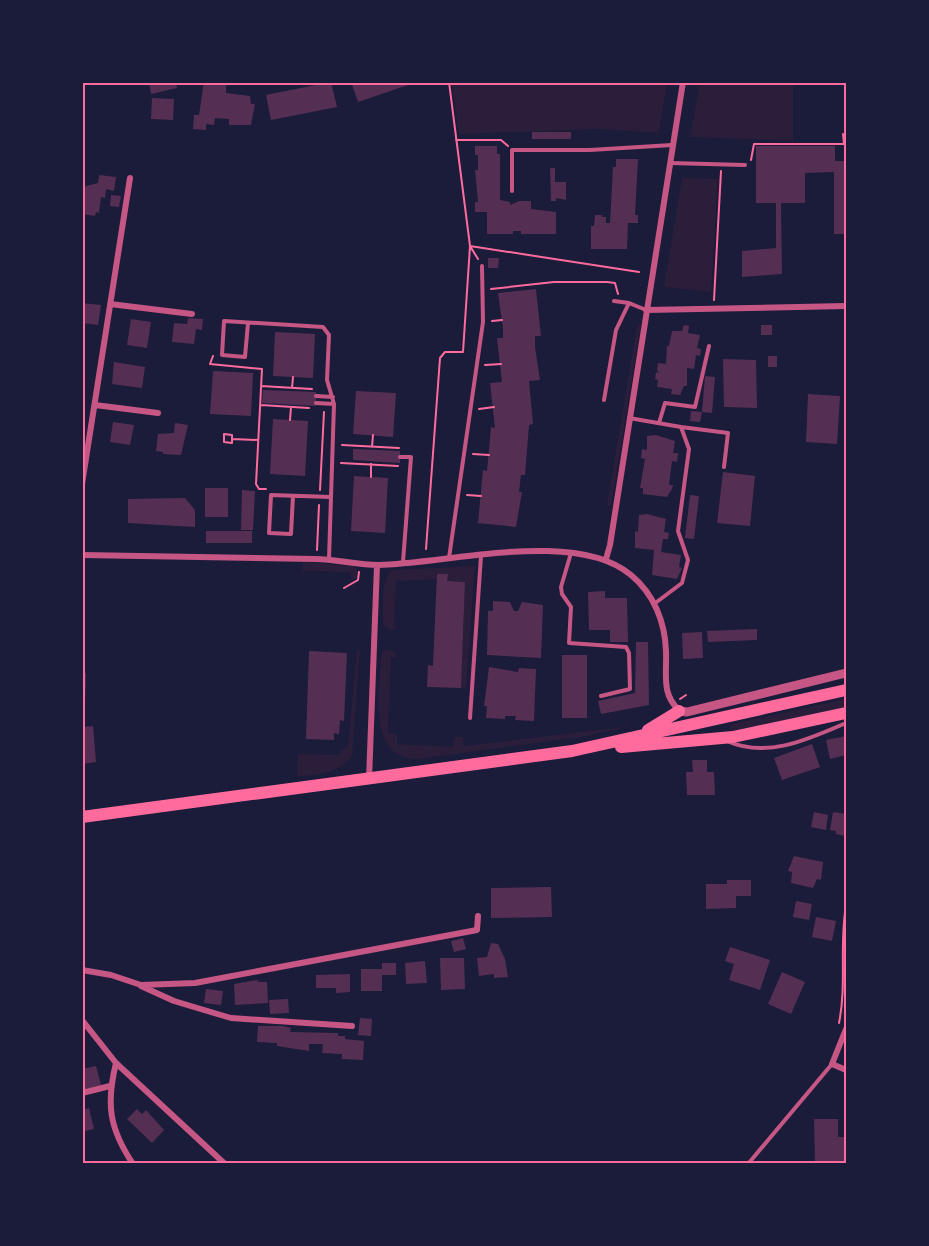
<svg xmlns="http://www.w3.org/2000/svg" width="929" height="1246" viewBox="0 0 929 1246" font-family="Arial,sans-serif">
<style>
.green{fill:#2a1e3b}
.building{fill:#542f53}
.lines{fill:none;stroke-linecap:round;stroke-linejoin:round}
.path{stroke:#ff6b9d;stroke-width:2}
.service{stroke:#c65784;stroke-width:4}
.minor{stroke:#c65784;stroke-width:6}
.tertiary{stroke:#c65784;stroke-width:9}
.primary{stroke:#ff6b9d;stroke-width:12}
.neatline{fill:none;stroke:#ff6b9d;stroke-width:2}
</style>
<rect width="100%" height="100%" fill="#1b1b3a"/>
<path class="green" d="M452,83V82L667,83L659,133L599,129L459,134Z
M700,83H793V141L690,137Z
M682,178L718,179L711,292L664,287Z
M641,323L611,506L607,505L637,326Z
M303,562L354,566L358,571L357,579H351V572L303,571Z
M475,566L466,689L461,688L465,582L447,581V574H438L437,579L396,581L394,627H397L392,631L383,625C384,610 379,579 393,570Z
M360,649L352,756C340,774 317,774 297,777L298,754L340,755V751L348,746L357,650Z
M390,649L396,654V657H391L388,733L397,734V744L453,747L454,737H463V746L633,726L581,737L418,759C366,759 380,690 381,656L384,651Z
M846,699V708L732,732L729,728L732,724Z"/>
<path class="building" d="M149,82H176L177,88L151,94Z
M204,82H221L226,85V93L250,96L251,104H255L251,125H229V119L215,118L214,125L206,124V130L193,129L194,115H199Z
M331,82L337,107L271,120L266,95Z
M351,82H414V83L358,102Z
M152,98L174,99L173,120L151,119Z
M532,132H571V139H532Z
M475,146H497V154H500V200L510,202V205L519,201H531V209L556,212V234H521V231H513V234H487V212H475V202H478L475,170H478V155H475Z
M756,146H835V161H846V234H834V172L805,173V203H781L782,274L742,277V251L776,248V203H756Z
M616,159H638L635,215H638V223H628L627,249H591V226H594L595,215H602V217H606V223H610L613,167H616Z
M550,168H555V182H566V200L556,198V201H551Z
M99,175L116,177L114,191L106,189L105,198L101,197L99,213L96,212L95,216L82,214V187L98,183Z
M111,195L121,196L119,207L110,206Z
M488,258H499L498,268H488Z
M536,289L541,336H535V347L540,380L529,381L533,424L529,425L525,475H521L519,492H522L516,527L478,523L483,470L487,471L491,427L495,428L490,383L502,382L497,338H503V328L498,293Z
M82,303L101,305L98,325L82,323Z
M188,318L203,319L202,330L196,329L194,344L172,342L174,323L187,324Z
M131,319L151,322L147,348L127,345Z
M684,325L689,326L688,333L700,335L697,348L701,349L700,356L696,355L694,369L687,368V386H684L680,395L671,394L672,389L657,387L658,380L655,379L656,372L659,373L657,370L658,363L666,364L667,346H669L672,331H682Z
M761,325H772V335H761Z
M275,332L315,334L313,378L273,376Z
M768,356H777V367H768Z
M723,359L756,360L757,408L724,407Z
M114,362L145,367L142,388L112,384Z
M213,371L253,373L251,416L210,414Z
M705,376L715,377L712,413L702,412Z
M263,390L316,392V406L262,403Z
M356,391L396,393L393,437L353,434Z
M808,394L840,396L837,444L806,442Z
M691,411L702,412L700,422L690,421Z
M273,419L308,421L305,476L270,474Z
M113,422L134,425L130,445L110,442Z
M175,423L188,425L181,455L163,454V452L156,451L158,434L174,433Z
M656,435L675,441L673,453H678L677,462L672,461L669,485H673L672,489L667,497L643,494V488H640L645,459L641,458L642,449L647,450V436Z
M353,449L400,451V463L353,460Z
M723,472L755,476L750,526L717,523Z
M354,476L388,478L385,533L351,531Z
M205,488H228V517H205Z
M242,490L255,491L253,530H241Z
M690,495L699,496L694,539L685,538Z
M185,498L195,510V527L128,523V499Z
M647,514L666,519L664,532L669,533L668,539H663L661,552L681,555L679,567L682,568L677,579L652,575L654,550L635,548V531L638,532L639,515Z
M206,531H252V543H206Z
M437,574H448L447,581L465,582L461,688L427,687L428,665L433,666Z
M605,591V598H627L628,642H610V630H589L588,592Z
M493,601L510,602L514,611H518L522,602L543,605L541,658L487,655L488,611H493Z
M757,629V640L708,642L707,631Z
M702,632L703,658L683,659L682,633Z
M636,642H648L649,705L601,714L598,701L635,693Z
M309,651L347,653L344,721L340,720L339,734L334,733V740L306,739Z
M562,655H587V718H562Z
M489,667L518,672L519,668L536,669L534,721L515,720L516,716H505V719L486,718L487,706H484Z
M82,673H86L85,705H82Z
M93,726L96,762L82,764V727Z
M846,736V755L830,759L826,740Z
M812,744L820,767L782,780L774,758Z
M692,760H707V772H714L715,795H687L686,772H693Z
M814,812L828,815L826,830L811,827Z
M833,812L846,814V836L836,834V831L830,830Z
M794,856L823,862L821,880L817,879L813,888L791,883L792,872L788,871Z
M727,880H751V896H736V908L706,909V884H727Z
M551,887L552,917L491,918V888Z
M796,901L812,904L809,920L793,917Z
M816,917L836,921L832,941L812,937Z
M463,938L466,949L454,952L451,941Z
M491,943L498,944L505,959L508,977L494,978V974L479,976L477,958L487,957Z
M730,947L770,960L760,990L729,980L734,964L725,961Z
M440,958H464L465,989L441,990Z
M425,961L427,983L406,984L405,963Z
M382,963H396V975H382V991H361V969H382Z
M782,972L805,982L791,1014L768,1004Z
M350,974V992L336,993V988H316V975Z
M258,980V982H267L268,1003L235,1005L234,984Z
M206,989L223,991L221,1005L204,1003Z
M288,999L289,1013L270,1014L269,1000Z
M360,1018L372,1019L371,1036L358,1035Z
M258,1026H283L291,1028L290,1032L338,1033V1036H345V1039L364,1041L363,1060L342,1059V1054L322,1053L323,1044H309V1051L277,1046V1043L257,1042Z
M96,1066L101,1085L82,1090V1069Z
M89,1108L94,1129L82,1132V1110Z
M137,1109L142,1114L146,1110L164,1130L152,1143L127,1119Z
M814,1119H838V1137H846V1164H815Z"/>
<g class="lines">
<path class="path" d="M843,134L844,144
M456,140H501L508,146
M751,160L754,144H846
M470,246L639,272
M470,246L478,259
M491,289L554,282H607L615,283L618,294
M714,300L721,171
M492,321L502,320
M213,356L210,364L262,369L256,484L259,489H266
M485,365L501,364
M261,386L312,389
M292,388L293,377
M261,405L309,408
M479,409L494,407
M290,420L291,407
M232,439V435L224,434V442L232,443V439L258,440
M342,445L399,448
M372,447L373,435
M473,454L489,455
M341,463L398,466
M371,477V464
M320,490L324,412
M467,495L481,496
M426,549L440,358L445,352H463L470,246L449,82
M317,550L319,505
M344,588L358,580L359,572
M680,699L686,695
M839,1023C847,984 839,945 846,906
M846,1137V1124"/>
<path class="service" d="M670,163L745,165
M512,191V150H590L672,145
M614,301L629,303
M248,323L245,357L222,355L224,321L323,327L329,335L327,380L334,404L329,559
M316,396L333,397
M604,400L616,330L629,303L646,310
M316,403L334,404
M629,418L681,427L689,449L678,531L688,560L682,583L654,604
M659,423L665,403L695,407L709,346
M681,427L728,433L724,467
M400,457H411L403,562
M293,496L291,534L269,533L271,495L331,497
M571,553L561,587L562,594L571,607L569,643L626,647L629,653L630,689L601,696
M449,558L483,322L482,266
M470,718L481,556
M727,741C767,759 809,739 846,723
M748,1164L832,1064"/>
<path class="minor" d="M110,304L192,314
M646,310L846,306
M95,405L158,413
M82,484L130,178
M82,555C160,557 237,557 315,559C336,559 357,565 378,565C447,564 575,528 631,575C654,594 665,622 666,651C667,674 661,694 679,710
M606,559L610,545L683,82
M369,780L377,565
M82,970L111,975L141,985L195,983L477,930L478,916
M141,986L174,1001L231,1018L352,1026
M82,1020L116,1063L225,1164
M846,1029L832,1064L846,1070
M116,1063C106,1104 109,1128 133,1164
M82,1093L110,1086"/>
<path class="tertiary" d="M679,711L687,712L846,673"/>
<path class="primary" d="M648,730L679,711
M621,747L733,737L846,713
M82,817L572,751L846,690"/>
</g>
<rect width="929" height="1246" fill="none" stroke="#1b1b3a" stroke-width="168"/>
<rect x="84" y="84" width="761" height="1078" class="neatline"/>
</svg>
